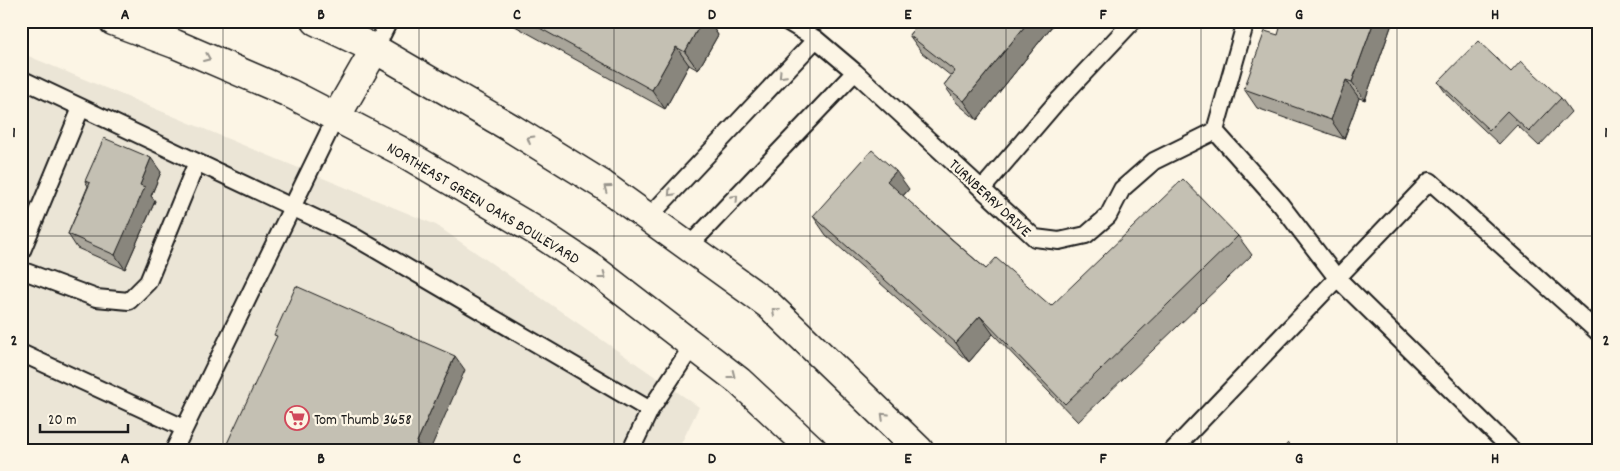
<svg xmlns="http://www.w3.org/2000/svg" width="1620" height="471" viewBox="0 0 1620 471" font-family="Dekko,sans-serif">
<style>
.built{fill:#ebe5d6}
.lines{fill:none;stroke-linecap:round;stroke-linejoin:round}
.service-casing{stroke:#1c1c1c;stroke-width:20}
.secondary-casing{stroke:#1c1c1c;stroke-width:31}
.service{stroke:#fcf5e5;stroke-width:16}
.secondary{stroke:#fcf5e5;stroke-width:28}
.wall{fill:#a9a59a;stroke:#1c1c1c}
.shaded-wall{fill:#89867d;stroke:#1c1c1c}
.building{fill:#c4c0b3;stroke:#1c1c1c}
.oneway{stroke:#97938b}
.grid{fill:none;stroke:#1c1c1c;stroke-width:1;stroke-opacity:0.55}
.labels{text-anchor:middle;stroke-width:4.5;stroke-linejoin:round;paint-order:stroke}
.street-label{font-size:16px;fill:#1c1c1c;stroke:#fcf5e5}
.poi-label{font-size:16px;fill:#1c1c1c;stroke:#fcf5e5;text-anchor:start}
.neatline{fill:none;stroke:#1c1c1c;stroke-width:2}
.grid-label{font-size:16px;text-anchor:middle;font-weight:bold;fill:#1c1c1c}
</style>
<rect width="100%" height="100%" fill="#fcf5e5"/>
<filter id="ink" filterUnits="userSpaceOnUse"><feTurbulence type="fractalNoise" baseFrequency=".02" numOctaves="2"/><feDisplacementMap in="SourceGraphic" scale="10" xChannelSelector="R" yChannelSelector="G"/><feConvolveMatrix kernelMatrix="1 2 1 2 8 2 1 2 1" color-interpolation-filters="sRGB"/></filter>
<g filter="url(#ink)">
<path class="built" d="M21,53L436,225L699,407L678,450H21Z"/>
<g class="lines">
<defs>
<path id="service" d="M786,21L816,39L855,72L1035,238L1059,241L1086,235L1108,216L1122,189L1154,161L1215,131L1246,21
M375,49L389,21
M21,79L351,235L650,410
M1215,131L1281,205L1337,278L1512,450
M982,189L1054,105L1133,21
M648,218L816,39
M689,246L855,72
M21,253L81,108
M21,270L96,298L129,301L148,282L197,162
M21,353L184,428
M174,450L336,117
M631,450L650,410L693,345
M1173,450L1430,181L1599,333"/>
<path id="secondary" d="M113,21L175,44L289,93L399,150L541,234L595,270L739,381L813,450
M316,21L375,49L511,128L603,185L769,305L919,450
M336,117L375,49"/>
</defs>
<use href="#service" class="service-casing"/>
<use href="#secondary" class="secondary-casing"/>
<use href="#service" class="service"/>
<use href="#secondary" class="secondary"/>
</g>
<path class="wall" d="M506,21H708L718,35L698,70L689,65L665,109Z
M920,21H1056L977,120L957,103L944,85L951,76L922,53L909,35Z
M1393,21L1365,100L1359,98L1344,139L1257,108L1244,89L1278,35Z
M1511,72L1561,98L1571,112L1539,146L1517,125L1499,144L1448,96L1438,82Z
M161,172L151,196L155,201L125,269L77,248L68,234L88,186L85,181Z
M909,189L903,196L986,269L1051,306L1238,236L1252,255L1078,422L993,334L969,362L826,235L813,216Z"/>
<path class="shaded-wall" d="M702,21H708L718,35L698,70L685,52Z
M1029,21H1056L977,120L964,101Z
M1374,21H1393L1365,100L1352,82Z
M676,47L689,65L665,109L652,90Z
M1346,80L1359,98L1344,139L1331,120Z
M151,158L161,172L151,196L155,201L125,269L115,255L140,185Z
M896,171L909,189L900,199L887,181Z
M980,316L993,334L969,362L956,343Z
M455,356L465,370L430,450H420L416,444Z"/>
<path class="building" d="M527,21H702L685,52L676,47L652,90Z
M920,21H1029L964,101L944,85L955,71L909,35Z
M1282,21H1374L1352,82L1346,80L1331,120L1244,89L1265,31L1278,35Z
M1478,41L1511,72L1521,61L1561,98L1529,132L1507,111L1489,130L1438,82Z
M104,138L151,158L140,185L145,187L115,255L68,234L90,183L85,181Z
M872,150L896,171L887,181L942,231L986,269L996,258L1051,306L1183,179L1238,236L1065,404L980,316L956,343L813,216Z
M296,286L455,356L416,444L429,450H224L277,336L274,335Z
M1288,443L1295,450H1282Z"/>
<defs><path id="oneway-chevron" d="M-2-3.5L2.5 0L-2 3.5" fill="none" stroke-width="1.6" stroke-linecap="round" stroke-linejoin="round" transform="scale(1.25)"/></defs>
<g class="oneway">
<use href="#oneway-chevron" transform="translate(207 58) rotate(23)"/>
<use href="#oneway-chevron" transform="translate(782 75) rotate(133)"/>
<use href="#oneway-chevron" transform="translate(530 139) rotate(-149)"/>
<use href="#oneway-chevron" transform="translate(607 188) rotate(-144)"/>
<use href="#oneway-chevron" transform="translate(671 193) rotate(133)"/>
<use href="#oneway-chevron" transform="translate(735 198) rotate(-47)"/>
<use href="#oneway-chevron" transform="translate(603 276) rotate(37)"/>
<use href="#oneway-chevron" transform="translate(775 311) rotate(-138)"/>
<use href="#oneway-chevron" transform="translate(732 375) rotate(38)"/>
<use href="#oneway-chevron" transform="translate(884 416) rotate(-136)"/>
</g>
</g>
<path class="grid" d="M223,21V450M419,21V450M614,21V450M810,21V450M1006,21V450M1201,21V450M1397,21V450M21,236H1599"/>
<defs>
<symbol id="supermarket-ring" viewBox="-11 -11 22 22"><circle r="9.5" fill="#fcf5e5" stroke="#d1495b" stroke-width="1.5"/><path d="M-6-5.5h2.5l.6 2H6L4.5 2H-2.5L-4.4-4H-6ZM-1.5 3.2a1.3 1.3 0 1 0 .1 0ZM3 3.2a1.3 1.3 0 1 0 .1 0Z" fill="#d1495b"/></symbol>
</defs>
<g fill-rule="evenodd">
<use href="#supermarket-ring" x="283" y="404" width="28" height="28"/>
</g>
<g class="labels">
<g class="street-label">
<text transform="translate(991 197) rotate(43)" y="6">TURNBERRY DRIVE</text>
<text transform="translate(484 202) rotate(31)" y="6">NORTHEAST GREEN OAKS BOULEVARD</text>
</g>
<g class="poi-label">
<text x="314" y="424">Tom Thumb 3658</text>
</g>
</g>
<rect width="1620" height="471" fill="none" stroke="#fcf5e5" stroke-width="55"/>
<path d="M40 424v8h88v-8" fill="none" stroke="#1c1c1c" stroke-width="2.5"/>
<text x="48" y="424" font-size="15" fill="#1c1c1c" stroke="#fcf5e5" stroke-width="4" paint-order="stroke">20 m</text>
<rect x="28" y="28" width="1564" height="416" class="neatline"/>
<g class="grid-label">
<text x="125" y="19">A</text>
<text x="321" y="19">B</text>
<text x="517" y="19">C</text>
<text x="712" y="19">D</text>
<text x="908" y="19">E</text>
<text x="1103" y="19">F</text>
<text x="1299" y="19">G</text>
<text x="1495" y="19">H</text>
<text x="14" y="137">1</text>
<text x="1606" y="137">1</text>
<text x="14" y="345">2</text>
<text x="1606" y="345">2</text>
<text x="125" y="463">A</text>
<text x="321" y="463">B</text>
<text x="517" y="463">C</text>
<text x="712" y="463">D</text>
<text x="908" y="463">E</text>
<text x="1103" y="463">F</text>
<text x="1299" y="463">G</text>
<text x="1495" y="463">H</text>
</g>
</svg>
